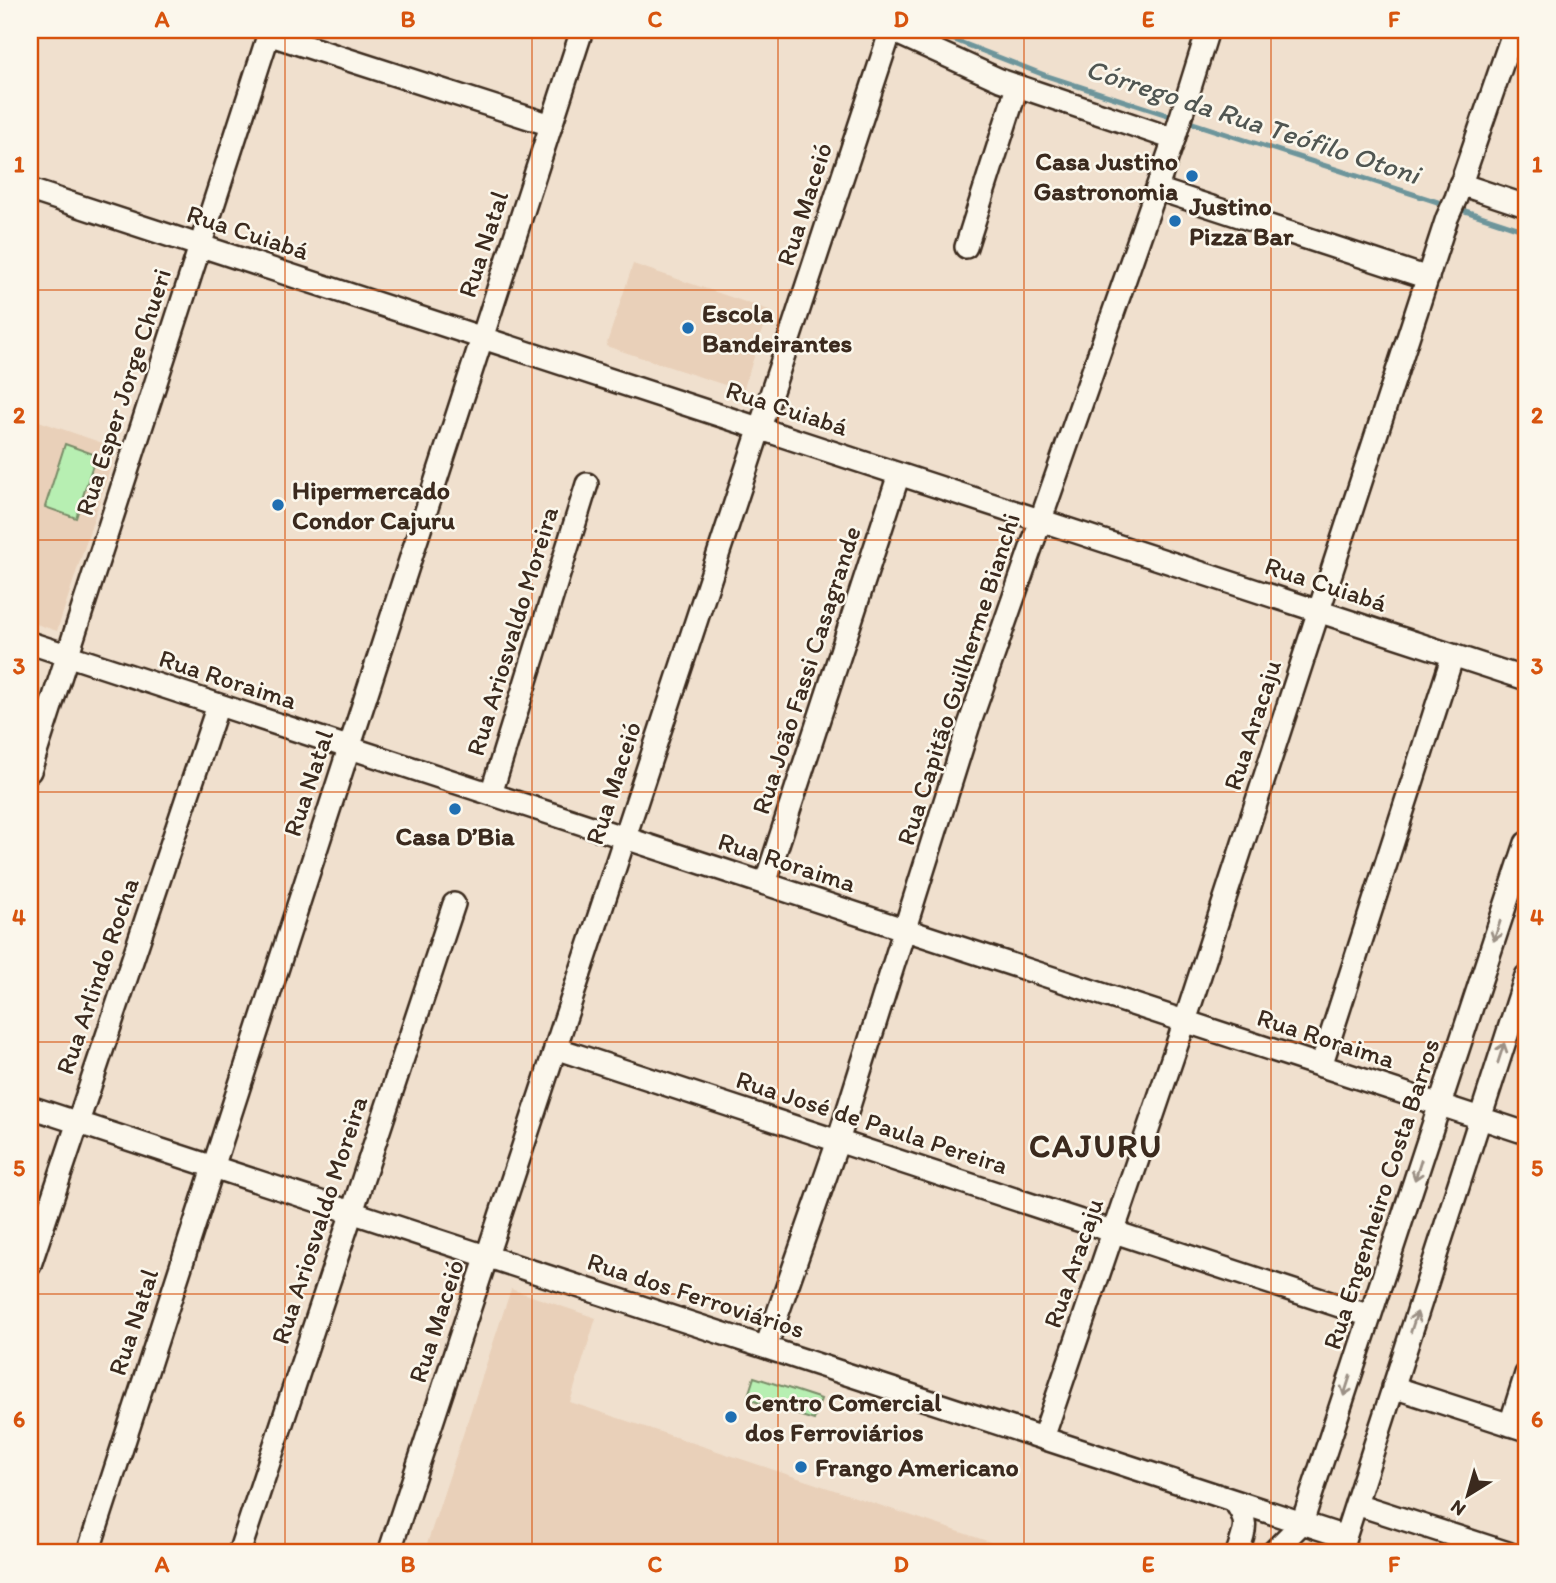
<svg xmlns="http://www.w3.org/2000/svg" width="1556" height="1583" viewBox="0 0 1556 1583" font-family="Itim,sans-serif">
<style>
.built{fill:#e9d0b9}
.green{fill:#b7efb2;stroke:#798c68;stroke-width:2}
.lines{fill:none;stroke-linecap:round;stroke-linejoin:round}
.stream{stroke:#6d959b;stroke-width:5}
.minor-casing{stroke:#3b2a1e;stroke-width:26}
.minor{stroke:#fbf7ec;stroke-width:21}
.oneway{stroke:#9b9085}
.grid{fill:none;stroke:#d7540e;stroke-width:2;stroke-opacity:0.55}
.poi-dot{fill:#1f6fb2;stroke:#fbf7ec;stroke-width:2.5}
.labels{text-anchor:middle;stroke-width:5;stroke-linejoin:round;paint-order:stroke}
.poi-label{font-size:26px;font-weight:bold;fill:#3b2a1e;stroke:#fbf7ec;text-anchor:start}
.street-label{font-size:26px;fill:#3b2a1e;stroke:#fbf7ec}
.water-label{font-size:28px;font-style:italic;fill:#505652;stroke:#fbf7ec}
.district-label{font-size:33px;font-weight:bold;letter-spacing:2px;fill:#3b2a1e;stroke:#fbf7ec}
.neatline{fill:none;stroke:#d7540e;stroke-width:2.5}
.grid-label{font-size:23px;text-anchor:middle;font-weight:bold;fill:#d7540e}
</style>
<rect width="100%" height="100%" fill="#f0e0ce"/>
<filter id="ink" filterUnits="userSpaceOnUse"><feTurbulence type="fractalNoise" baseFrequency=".0143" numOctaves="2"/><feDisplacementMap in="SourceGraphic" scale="14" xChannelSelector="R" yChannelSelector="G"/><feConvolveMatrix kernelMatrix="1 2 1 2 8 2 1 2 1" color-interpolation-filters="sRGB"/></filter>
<g filter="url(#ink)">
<path class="built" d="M633,264L769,310L743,391L606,346Z
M30,418L117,448L57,631L30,622Z
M511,1289L596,1318L570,1402L1023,1553H424Z"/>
<path class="green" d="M65,444L96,455L76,518L45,507Z
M754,1377L821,1399L814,1420L747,1399Z"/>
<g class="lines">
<path class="stream" d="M929,30L1047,76L1177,118
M1186,121L1447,205
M1456,208L1526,231"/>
<defs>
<path id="minor" d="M890,30L1000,80L1174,139
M268,34L551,125
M1460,184L1526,206
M1157,189L1428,278
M30,190L1526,679
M966,247L1017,87
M30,643L1526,1133
M30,771L270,30
M491,794L587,484
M765,884L899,474
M555,1048L1370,1316
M1321,1066L1453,655
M30,1107L1345,1537
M30,1265L218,705
M766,1347L838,1141L968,728L1174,139L1208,30
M1393,1387L1526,1430
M1510,1425L1526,1374
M1043,1438L1185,1021L1447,218L1456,198L1514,30
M1234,1501C1250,1522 1245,1530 1237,1553
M1356,1504L1508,1553
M88,1553L582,30
M239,1553L454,904
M389,1553L891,30
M1272,1553L1302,1523L1526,843
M1340,1553L1526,976"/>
</defs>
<use href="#minor" class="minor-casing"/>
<use href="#minor" class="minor"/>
</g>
<defs><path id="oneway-shaft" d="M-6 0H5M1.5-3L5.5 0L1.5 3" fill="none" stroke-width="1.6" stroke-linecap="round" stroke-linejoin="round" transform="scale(1.75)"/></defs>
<g class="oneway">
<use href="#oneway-shaft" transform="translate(1497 931) rotate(108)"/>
<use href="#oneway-shaft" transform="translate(1501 1053) rotate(-72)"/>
<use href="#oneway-shaft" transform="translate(1418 1170) rotate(108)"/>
<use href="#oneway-shaft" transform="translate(1414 1322) rotate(-72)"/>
<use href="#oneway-shaft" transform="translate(1347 1386) rotate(108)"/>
</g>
</g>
<path class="grid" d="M285,30V1553M532,30V1553M778,30V1553M1024,30V1553M1271,30V1553M30,290H1526M30,540H1526M30,792H1526M30,1042H1526M30,1294H1526"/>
<g class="poi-dot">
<circle cx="1192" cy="176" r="7"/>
<circle cx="1175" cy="221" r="7"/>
<circle cx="688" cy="328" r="7"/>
<circle cx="278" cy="505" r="7"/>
<circle cx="455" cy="809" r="7"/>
<circle cx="731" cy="1417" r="7"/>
<circle cx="801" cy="1467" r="7"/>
</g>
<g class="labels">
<g class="poi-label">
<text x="1178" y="170" text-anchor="end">Casa Justino<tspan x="1178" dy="30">Gastronomia</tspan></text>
<text x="1189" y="215">Justino<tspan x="1189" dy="30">Pizza Bar</tspan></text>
<text x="702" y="322">Escola<tspan x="702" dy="30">Bandeirantes</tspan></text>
<text x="292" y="499">Hipermercado<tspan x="292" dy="30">Condor Cajuru</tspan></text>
<text x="455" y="845" text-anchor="middle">Casa D’Bia</text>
<text x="745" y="1411">Centro Comercial<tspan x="745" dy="30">dos Ferroviários</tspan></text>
<text x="815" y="1476">Frango Americano</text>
</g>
<g class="street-label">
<text transform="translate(804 204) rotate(-72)" y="9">Rua Maceió</text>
<text transform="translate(248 232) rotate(18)" y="9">Rua Cuiabá</text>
<text transform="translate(483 244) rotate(-72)" y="9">Rua Natal</text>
<text transform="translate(123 392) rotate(-72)" y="9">Rua Esper Jorge Chueri</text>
<text transform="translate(787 408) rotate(18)" y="9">Rua Cuiabá</text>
<text transform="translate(1326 584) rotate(18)" y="9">Rua Cuiabá</text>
<text transform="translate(512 631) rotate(-73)" y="9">Rua Ariosvaldo Moreira</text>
<text transform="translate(806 670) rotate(-72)" y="9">Rua João Fassi Casagrande</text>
<text transform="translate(228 679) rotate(18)" y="9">Rua Roraima</text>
<text transform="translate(958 679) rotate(-72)" y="9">Rua Capitão Guilherme Bianchi</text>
<text transform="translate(1252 725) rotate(-72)" y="9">Rua Aracaju</text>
<text transform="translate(308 783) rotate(-72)" y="9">Rua Natal</text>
<text transform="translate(613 783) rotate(-72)" y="9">Rua Maceió</text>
<text transform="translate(787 862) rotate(18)" y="9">Rua Roraima</text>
<text transform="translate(97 976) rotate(-71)" y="9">Rua Arlindo Rocha</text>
<text transform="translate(1326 1038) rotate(18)" y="9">Rua Roraima</text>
<text transform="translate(872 1122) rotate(18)" y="9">Rua José de Paula Pereira</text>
<text transform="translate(1381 1194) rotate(-72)" y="9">Rua Engenheiro Costa Barros</text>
<text transform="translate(319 1220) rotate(-72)" y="9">Rua Ariosvaldo Moreira</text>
<text transform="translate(1073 1263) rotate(-71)" y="9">Rua Aracaju</text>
<text transform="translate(696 1295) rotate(18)" y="9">Rua dos Ferroviários</text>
<text transform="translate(436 1321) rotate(-72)" y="9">Rua Maceió</text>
<text transform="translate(133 1322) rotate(-72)" y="9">Rua Natal</text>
</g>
<g class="water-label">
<text transform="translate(1253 121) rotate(18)" y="10">Córrego da Rua Teófilo Otoni</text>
</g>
<g class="district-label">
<text x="1096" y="1157">CAJURU</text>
</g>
</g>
<rect width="1556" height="1583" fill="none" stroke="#fbf7ec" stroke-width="77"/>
<g transform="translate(1468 1495) rotate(217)" stroke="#fbf7ec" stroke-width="5" paint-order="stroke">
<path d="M0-5L12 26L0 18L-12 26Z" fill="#3b2a1e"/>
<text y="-10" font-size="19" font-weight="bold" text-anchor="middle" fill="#3b2a1e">N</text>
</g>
<rect x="38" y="38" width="1480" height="1506" class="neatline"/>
<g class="grid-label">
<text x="162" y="27">A</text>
<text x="408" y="27">B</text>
<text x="655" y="27">C</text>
<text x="901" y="27">D</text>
<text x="1148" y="27">E</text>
<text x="1394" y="27">F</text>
<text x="19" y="172">1</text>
<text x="1537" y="172">1</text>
<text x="19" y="423">2</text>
<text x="1537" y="423">2</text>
<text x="19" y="674">3</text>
<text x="1537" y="674">3</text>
<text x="19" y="925">4</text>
<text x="1537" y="925">4</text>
<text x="19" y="1176">5</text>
<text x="1537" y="1176">5</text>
<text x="19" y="1427">6</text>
<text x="1537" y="1427">6</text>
<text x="162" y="1572">A</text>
<text x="408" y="1572">B</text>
<text x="655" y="1572">C</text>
<text x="901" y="1572">D</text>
<text x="1148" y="1572">E</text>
<text x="1394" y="1572">F</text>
</g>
</svg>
